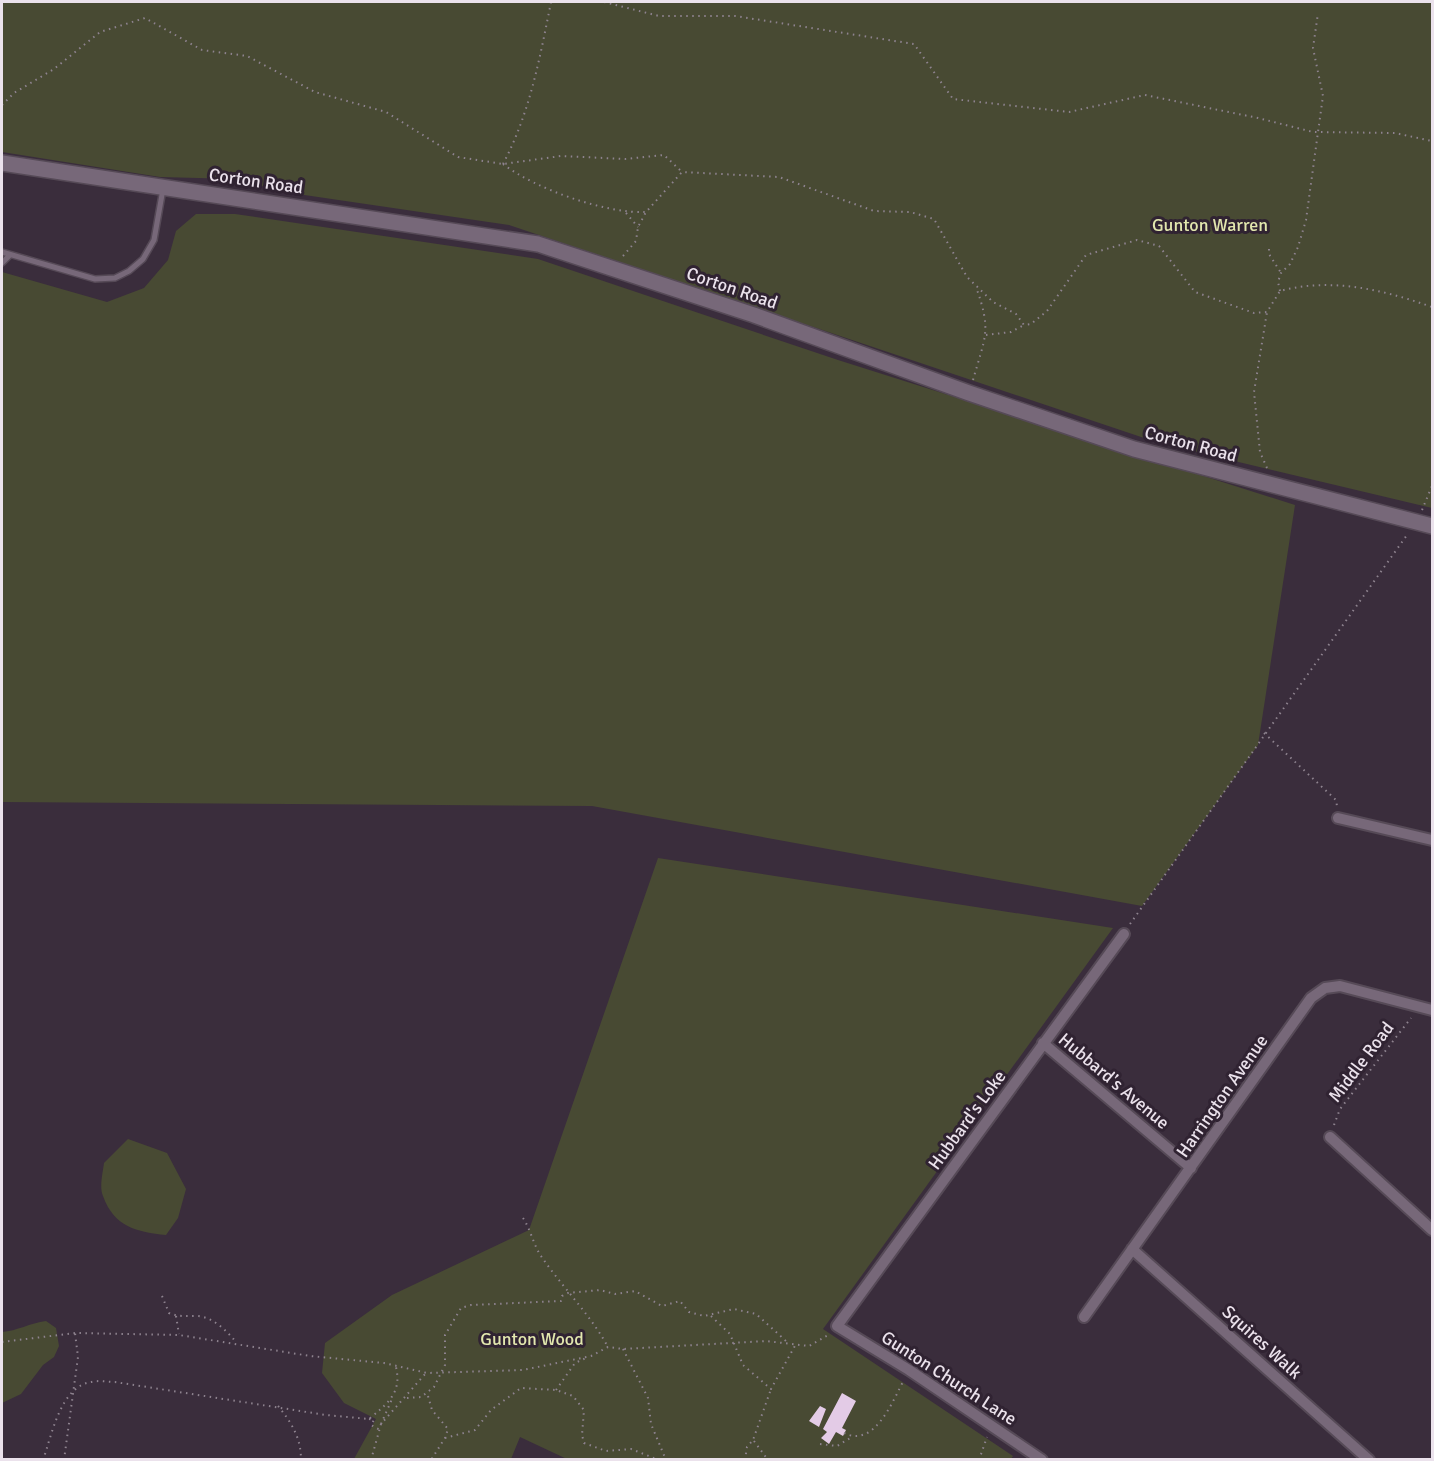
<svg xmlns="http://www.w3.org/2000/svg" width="1434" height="1461" viewBox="0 0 1434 1461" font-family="Signika,sans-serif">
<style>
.green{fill:#484a33}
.building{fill:#e3cbe6}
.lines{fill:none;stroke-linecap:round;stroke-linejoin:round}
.service-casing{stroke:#564a57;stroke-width:8}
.minor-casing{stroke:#564a57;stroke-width:14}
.secondary-casing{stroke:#564a57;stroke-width:18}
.path{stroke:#8e838f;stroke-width:2;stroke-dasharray:1.5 4.5;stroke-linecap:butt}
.service{stroke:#776879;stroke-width:5}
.minor{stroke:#776879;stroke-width:10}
.secondary{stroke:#776879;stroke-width:15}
.labels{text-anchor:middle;stroke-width:6;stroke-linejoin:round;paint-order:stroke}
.street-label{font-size:18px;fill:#ebe2ec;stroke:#302332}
.park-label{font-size:18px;fill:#e2e7ae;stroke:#302332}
</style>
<rect width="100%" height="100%" fill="#3a2d3c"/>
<path class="green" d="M2,2H1432V508L1159,443L509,225L284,192L237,179L160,177L2,152Z
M196,214H235L538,259L838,360L1295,505L1258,745L1142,906L592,806L2,802V272L107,302L144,288L168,260L176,231Z
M658,858L1113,928L823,1329L1013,1456L1011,1459L569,1460L520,1437L511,1459H354L376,1419L344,1403L322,1373L325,1343L392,1295L529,1230Z
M128,1139L167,1153L186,1189L178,1218L166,1235C137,1232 114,1227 103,1196C99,1187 103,1172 104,1163Z
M46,1321L56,1328L59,1346L54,1357L43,1365L21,1394L2,1403V1332C17,1331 30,1323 46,1321Z"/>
<path class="building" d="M842,1393L856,1401L842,1428L846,1430L843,1436L836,1432L829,1444L821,1438L827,1432L823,1429Z
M820,1406L826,1409L819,1427L809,1421Z"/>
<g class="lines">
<defs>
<path id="service" d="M2,252L95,279L115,278L129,271L143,259L154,240L163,189
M2,263L9,256"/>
<path id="minor" d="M1338,818L1432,840
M1043,1043L1191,1168
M1330,1137L1432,1230
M1132,1249L1369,1460
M1084,1317L1311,998L1325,988L1340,986L1432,1010
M1042,1460L909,1370L837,1326L1124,934"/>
<path id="secondary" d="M2,163L538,244L754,315L969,393L1134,449L1432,526"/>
</defs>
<use href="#service" class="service-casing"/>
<use href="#minor" class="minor-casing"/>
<use href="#secondary" class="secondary-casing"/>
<path class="path" d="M604,2L659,16H735L914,44L953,99L1069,112L1145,95L1258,118L1313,132L1395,133L1432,141
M2,105L14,93L54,69L100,32L145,18L202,50L247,56L315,92L386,112L458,157L503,164L561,156L625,159L664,155L681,171
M503,164C535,189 607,214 646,212L682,172L779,177L874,211L910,212L934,219L967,277L993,302L1016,314L1024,325L1031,324L1047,311L1086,255L1137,240L1159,246L1195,292L1254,313L1267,312L1280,291C1331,277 1384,290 1432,307
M503,164C530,113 540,57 551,2
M626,213L638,227
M1269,249V254L1281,273
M623,256L636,241L638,227L646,212
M1280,291L1278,282L1281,273L1290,264L1298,247L1306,220L1318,132L1323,96L1313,48L1318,13
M986,335L1011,332L1024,325
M973,380C985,337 992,331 976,287
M1267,468L1260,452L1254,392L1267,312
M1422,510L1432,486
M1264,733L1336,800L1337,806
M1130,924L1407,535
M1334,1125L1340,1109L1411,1018
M523,1218C531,1230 533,1244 541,1256C562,1287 590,1314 608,1347
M162,1296L169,1313C178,1317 187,1316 197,1316C213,1317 226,1330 236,1342
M176,1316L179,1334
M711,1316L730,1334L743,1365L771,1389L796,1344
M2,1342L75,1333L179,1335L310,1356L384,1363L427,1373L523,1370L591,1356L608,1347L623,1349L766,1341L809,1346L828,1335
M623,1349L648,1398L651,1424L666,1460
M556,1390L575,1363L586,1358
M428,1396L432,1410L448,1429L445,1438L431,1460
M407,1398L421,1397L434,1387L445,1365V1335L461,1308L471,1305L561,1301L562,1296L568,1293L600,1290L615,1294L635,1291L662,1306L680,1301L689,1312L704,1316L734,1309L756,1314L786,1341
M278,1406C292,1423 301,1438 301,1460
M369,1419L374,1420L371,1425L380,1430
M381,1424L392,1399
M844,1433C875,1448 892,1402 904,1380
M445,1438L475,1430L491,1410L521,1388L556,1390L573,1396L584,1410L582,1435L584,1443L606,1451L631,1449L659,1460
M754,1441L768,1460
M820,1444L837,1446L852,1437
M43,1460C52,1435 60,1387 91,1382C98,1380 107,1382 115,1382L326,1415L369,1419C388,1403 402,1393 396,1367
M64,1460L78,1357L75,1333
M371,1460L381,1424L426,1373
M745,1460L747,1447L753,1440L771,1389
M979,1460L987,1437"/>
<use href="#service" class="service"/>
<use href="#minor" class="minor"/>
<use href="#secondary" class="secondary"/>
</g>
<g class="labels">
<g class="street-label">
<text transform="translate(256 181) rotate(8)" y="6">Corton Road</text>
<text transform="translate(732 288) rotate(19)" y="6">Corton Road</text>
<text transform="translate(1191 444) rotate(15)" y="6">Corton Road</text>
<text transform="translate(1361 1062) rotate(-53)" y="6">Middle Road</text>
<text transform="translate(1114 1081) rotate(40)" y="6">Hubbard's Avenue</text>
<text transform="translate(1222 1096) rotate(-55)" y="6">Harrington Avenue</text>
<text transform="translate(967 1120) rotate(-54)" y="6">Hubbard's Loke</text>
<text transform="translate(1262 1342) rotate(42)" y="6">Squires Walk</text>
<text transform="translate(949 1378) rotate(33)" y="6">Gunton Church Lane</text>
</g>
<g class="park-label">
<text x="1210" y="231">Gunton Warren</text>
<text x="532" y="1345">Gunton Wood</text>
</g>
</g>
<rect width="1434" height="1461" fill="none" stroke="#ebe2ec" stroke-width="6"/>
</svg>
